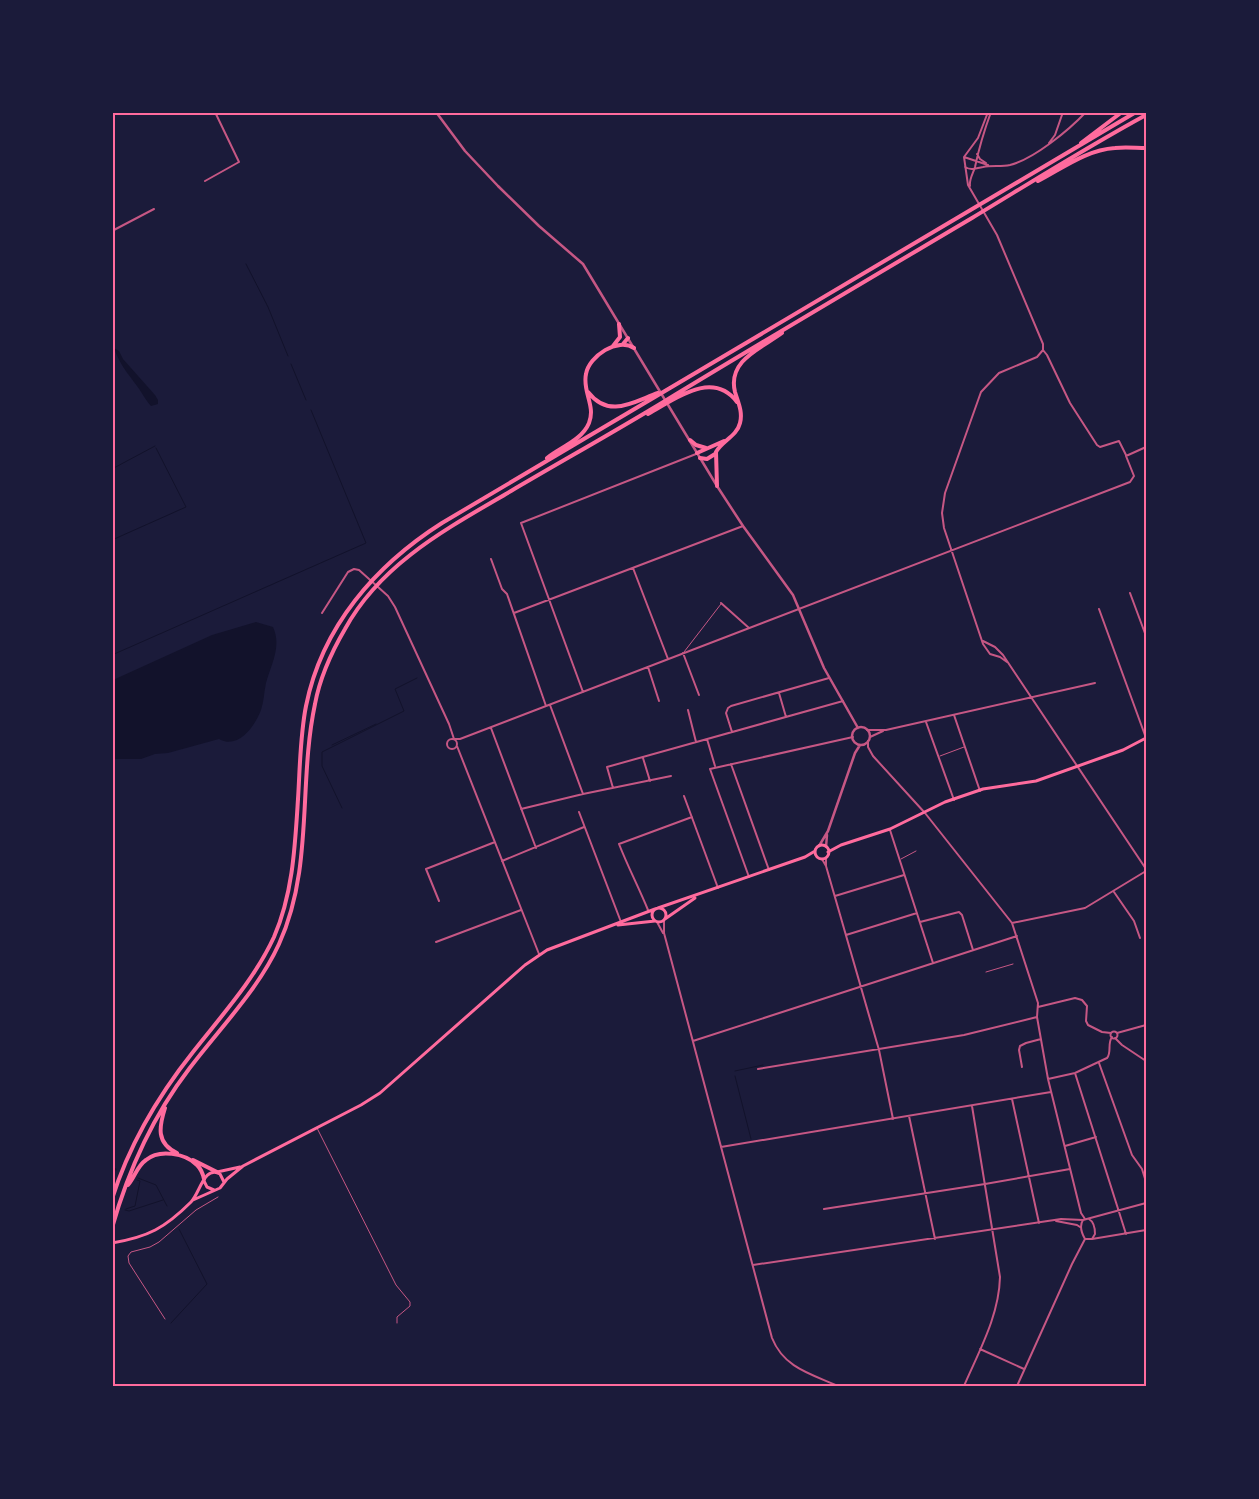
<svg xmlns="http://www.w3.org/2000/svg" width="1259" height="1499" viewBox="0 0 1259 1499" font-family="Jost,sans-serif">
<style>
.water{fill:#12122b}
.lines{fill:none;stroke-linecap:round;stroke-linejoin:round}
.stream{stroke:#12122b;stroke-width:1}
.service{stroke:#c65784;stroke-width:1}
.pedestrian{stroke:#c65784;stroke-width:1}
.minor{stroke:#c65784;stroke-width:2}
.tertiary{stroke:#c65784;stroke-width:2.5}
.secondary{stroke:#ff6b9d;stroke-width:3}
.motorway{stroke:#ff6b9d;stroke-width:4}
.neatline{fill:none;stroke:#ff6b9d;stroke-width:2}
</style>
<rect width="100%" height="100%" fill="#1b1b3a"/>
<path class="water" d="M114,348L119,351L123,359L155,395L158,400V404L151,406C145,399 142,393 137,386C128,374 119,363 114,348Z
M256,622L273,627C282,646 271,665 266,683C264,692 264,701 261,710C255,726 238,750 219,739L168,753L155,754L141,759H113V680L212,635Z"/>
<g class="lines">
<path class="stream" d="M246,264L268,307L288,356
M291,364L306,400
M112,469L155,446
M112,540L186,507L156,448
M112,655L366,543L311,410
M332,745L376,724
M342,808L322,766V752L404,711L395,689L417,678
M735,1071L763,1065
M735,1076L751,1139
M112,1167L116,1169
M112,1169L116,1170
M138,1178L156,1185L167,1206
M126,1209L135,1206L140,1181L137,1180
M125,1210L129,1211L163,1200
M171,1323L207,1284L179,1229"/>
<path class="service" d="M940,756L964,747
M901,859L916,851
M317,1128L396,1285L410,1302V1306L397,1317V1323
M165,1319L129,1263L128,1256L131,1252L150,1247L159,1242L196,1210L218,1197"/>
<path class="pedestrian" d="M684,652L721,604
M986,972L1013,964"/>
<path class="minor" d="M988,112L978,138L964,157L968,185L997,235L1043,344V350
M1049,143L1055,135L1063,112
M977,154L980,159L986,163
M964,157L988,165
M965,167C972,171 976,168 983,167C992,165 1001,167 1010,165C1034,159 1069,130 1086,112
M205,181L239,162L215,112
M970,186C969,179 973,174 975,167C979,148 984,131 991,112
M112,231L154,209
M1043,350L1047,355L1070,403L1097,445L1100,447L1119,441L1126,455
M491,559L502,589L507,594L546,706
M633,568L668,659
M1130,593L1146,636
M721,603L749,628
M1099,609L1146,738
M322,613L348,572L354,569L359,570L388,596L395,607L449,724L454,739
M514,613L743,526
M983,641L995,647L1003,655L1146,869
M683,653L699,695
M1007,662L1000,657L990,654L983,644L944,528L942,513L945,493L981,392L999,373L1037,357L1043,350
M648,667L659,701
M583,692L521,523L696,454
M779,693L786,717
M550,705L583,794
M688,710L696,742
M954,715L980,791
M926,722L954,800
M491,728L536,848
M867,730H886L1095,683
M732,732L726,713L728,708L731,706L829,678
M870,737L883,731
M454,739H460L1130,482L1134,476L1126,456L1146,447
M707,739L715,766
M447 744a5 5 0 1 1 10 0a5 5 0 1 1-10 0Z
M868,741V747L873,756L925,813L1012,923L1038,1003L1037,1017L1048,1079L1081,1213L1085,1219
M457,746L539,954
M643,758L650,781
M731,764L769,870
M613,788L607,767L843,701
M684,796L718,888
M521,809L583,794L671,776
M579,812L621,922
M890,830L933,963
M826,858V866L879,1050L893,1119
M822,859L826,866
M502,861L584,827
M749,877L710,769L853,737
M1114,892L1134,921L1140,938
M835,896L904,875
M439,901L426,869L495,842
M648,910C639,888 628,867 619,844L692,817
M664,920V933L772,1338C784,1368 811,1374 838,1386
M657,922L663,933
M920,922L959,912L962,915L973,950
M1012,923L1085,908L1146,871
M846,935L917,913
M436,942L521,910
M1038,1007L1075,998L1082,1000L1087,1006L1086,1021L1088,1025L1102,1032L1111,1033
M1110.5 1035a3.5 3.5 0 1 1 7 0a3.5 3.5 0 1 1-7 0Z
M1117,1033L1146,1025
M1115,1038L1122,1045L1146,1061
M693,1041L1017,936
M1099,1063L1132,1155L1142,1169L1146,1182
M1022,1067L1019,1050L1020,1046L1026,1043L1041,1039
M758,1069L964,1035L1037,1017
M1075,1073L1126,1234
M1048,1079L1075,1073L1107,1058C1112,1052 1107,1044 1112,1037
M1012,1099L1039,1223
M909,1116L935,1239
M1065,1146L1096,1137
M721,1147L1051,1092
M824,1209L985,1184L1070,1169
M1083,1220C1079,1226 1081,1232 1085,1239H1092L1095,1234C1095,1229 1094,1222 1089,1219
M1056,1221L1077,1225L1080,1227
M1092,1239L1146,1230
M753,1265L1061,1219L1083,1220L1146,1203
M980,1349L1024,1369
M964,1386C979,1351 999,1316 1000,1277L972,1106
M1017,1386L1072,1264L1085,1239"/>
<path class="tertiary" d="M436,112L465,151L498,186L539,226L583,264L717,486L743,526L793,595L824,668L858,728
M852 736a9 9 0 1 1 18 0a9 9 0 1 1-18 0Z
M819,846L828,831L855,753L860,745
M826,847L827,835"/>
<path class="secondary" d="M815 852a7 7 0 1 1 14 0a7 7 0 1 1-14 0Z
M828,852L841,845L890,829L945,802L983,789L1036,781L1123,750L1146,738
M658,908L805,857L815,851
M652 915a7 7 0 1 1 14 0a7 7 0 1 1-14 0Z
M665,919L695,898
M618,925L655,921
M217,1172L240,1167
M204,1181L207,1187L214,1190
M193,1200L220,1188L227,1179L243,1166L361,1105L380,1093L525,965L547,950L655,909
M112,1243C148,1237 165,1228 191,1202C200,1193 204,1165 220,1174L224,1182"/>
<path class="motorway" d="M1081,143L1122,112
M1038,181C1063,168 1086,150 1115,148C1125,147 1136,148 1146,148
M623,344L628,338
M613,346L620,337L619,324
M588,392C609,419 633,402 658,393
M648,414C674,400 712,369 737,402
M690,440L696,445L706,448
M697,453L724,441
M547,458C561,447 582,440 589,423C596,406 582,391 586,374C589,356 618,337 634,348
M700,458L707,459L715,454
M717,486L716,452C722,441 737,436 740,423C743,412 738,402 735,392C727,360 762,348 782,333
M165,1108C159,1127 156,1143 177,1153
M193,1160L217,1172
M128,1185C135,1177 137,1166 146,1160C159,1149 185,1153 197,1165C201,1169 203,1174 204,1179
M112,1199C129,1145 158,1096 193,1052C222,1015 254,980 274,937C293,893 295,846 298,799C300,768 300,736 306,706C322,626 376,565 442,523L1136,112
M112,1228C128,1171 153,1116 189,1069C220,1028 258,990 279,944C314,867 298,784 315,704C320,677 331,653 345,629C381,563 448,528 511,491C562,461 614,432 665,401C767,339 869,279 972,218C1030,183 1087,147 1146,115"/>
</g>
<rect width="1259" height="1499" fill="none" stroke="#1b1b3a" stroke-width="228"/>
<rect x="114" y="114" width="1031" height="1271" class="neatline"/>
</svg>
